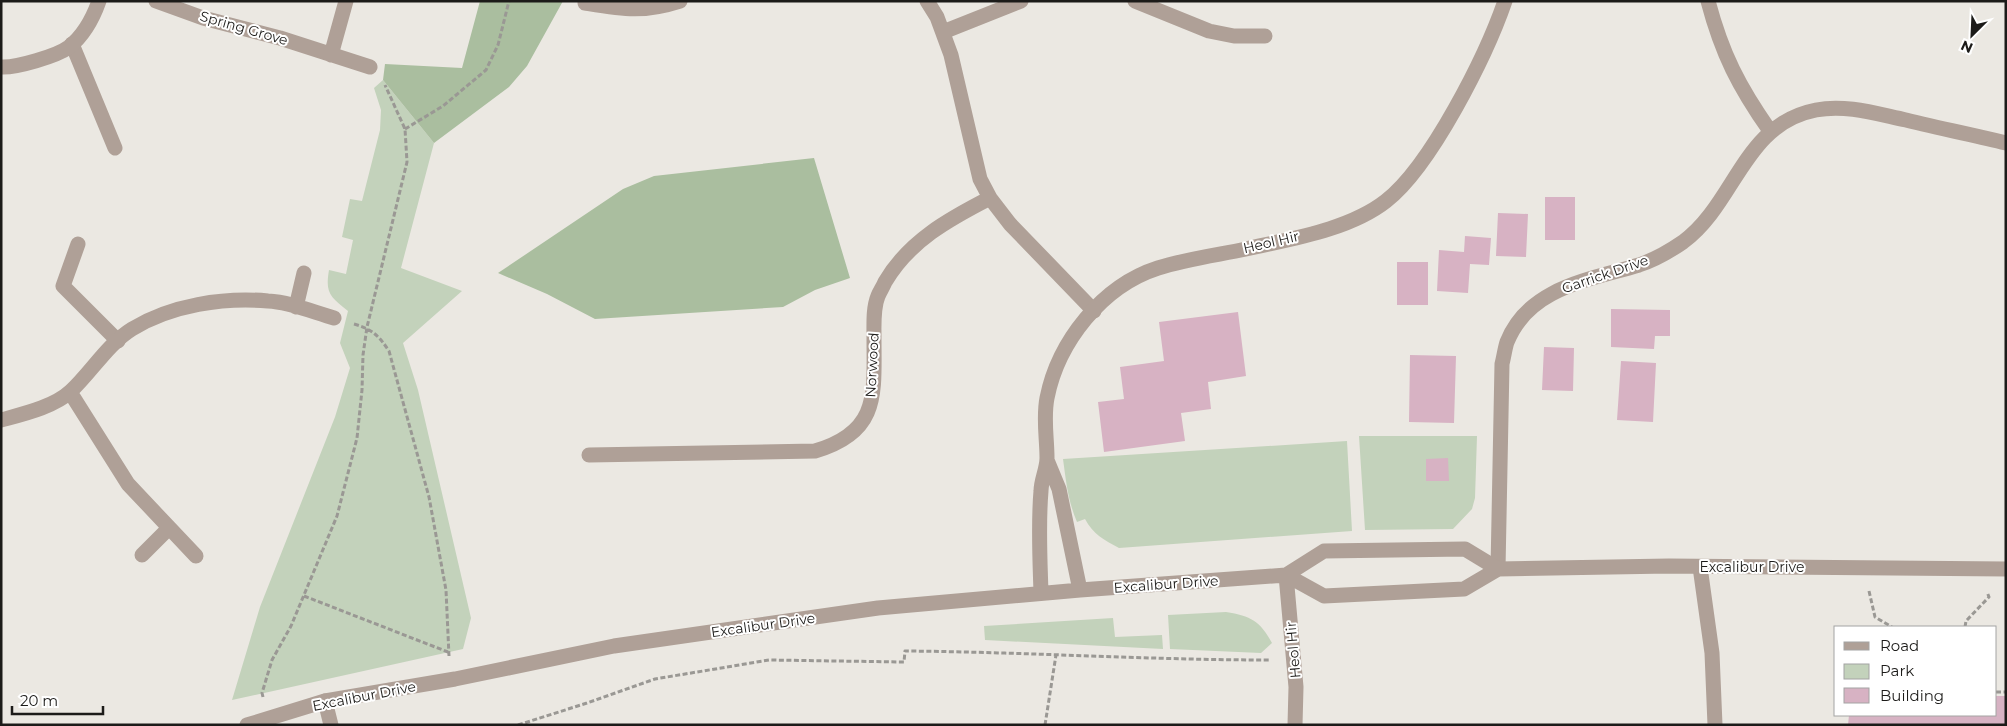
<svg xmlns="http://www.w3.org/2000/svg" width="2007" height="726" viewBox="0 0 2007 726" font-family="Montserrat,sans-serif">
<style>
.green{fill:#c3d2bb}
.forest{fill:#aabe9f}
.building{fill:#d7b2c3}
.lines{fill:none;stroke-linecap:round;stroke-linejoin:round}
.path{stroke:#9a9894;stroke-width:3;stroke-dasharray:5 2.5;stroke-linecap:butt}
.service{stroke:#afa097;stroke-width:15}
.minor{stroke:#afa097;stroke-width:15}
.tertiary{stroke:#afa097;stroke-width:15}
.labels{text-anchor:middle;stroke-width:4;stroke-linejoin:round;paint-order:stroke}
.street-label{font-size:14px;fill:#1c1b19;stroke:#fff}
</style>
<rect width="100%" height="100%" fill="#ebe8e2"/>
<path class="green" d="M383,80L434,143L401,268L462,291L403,343L418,390L471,618L463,649L232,700L260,607L335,417L350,368L340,343L348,311C330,297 325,293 329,270L346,274L353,240L342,237L350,199L362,201L380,130L381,110L374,88Z
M1359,436H1477L1475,498L1472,509L1453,529L1365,530Z
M1347,441L1352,531L1119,548C1104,540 1093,534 1085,519L1077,522C1068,501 1066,481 1063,459Z
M1226,612C1251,616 1260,621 1272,643L1261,653L1170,649L1168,615Z
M1113,618L1115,637L1162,635L1163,649L985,640L984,626Z"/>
<path class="forest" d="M480,1H563L527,66L509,87L434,143L383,80L385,64L462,68Z
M814,158L850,278L815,290L783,307L595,319L547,294L498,273L623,189L654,176Z"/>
<path class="building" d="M1545,197H1575V240H1545Z
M1498,213L1528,214L1526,257L1496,256Z
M1465,236L1491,238L1489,265L1470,264L1468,293L1437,291L1439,250L1464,252Z
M1397,262H1428V305H1397Z
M1611,309L1670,310V336H1655L1654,349L1611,347Z
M1238,312L1246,376L1208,382L1211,409L1181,413L1185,441L1104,452L1098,402L1124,399L1120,367L1164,361L1159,322Z
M1544,347L1574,348L1573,391L1542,390Z
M1410,355L1456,356L1454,423L1409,422Z
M1621,361L1656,363L1653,422L1617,420Z
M1448,458L1449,481H1426V459Z
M1996,696H2006V725H1848L1849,715H1996Z"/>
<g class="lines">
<path class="path" d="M405,129L443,106L486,70L498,45L509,1
M354,324C372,329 379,336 389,351L429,497L446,590L449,656
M1869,591L1875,617L1892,627
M304,596L448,652
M1965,627L1966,621L1989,597L1987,592
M1996,692H2006
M263,697L262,693L272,660L291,626L337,516L357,438L362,390L363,355L367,327L407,162L405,129L385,85
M518,725L587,703L655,679L769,660L904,662L905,651C1027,652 1148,660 1271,660
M1045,725L1056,655"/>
<path class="service" d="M72,44L115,148
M78,244L63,286L118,341
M1700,567L1712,653L1715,725"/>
<path class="minor" d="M156,1L203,18L280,38L370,67
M927,1L937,17L951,55L980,179L990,198L1010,224L1094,311
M1135,1L1209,31L1234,36H1265
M1708,1C1722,54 1739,87 1770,131
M585,3C622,9 643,13 680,1
M943,32L1021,1
M331,55L346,1
M1,67C16,68 57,56 69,47C83,36 93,18 99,1
M296,307L304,273
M70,392L128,484L196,556
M1,420C23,414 54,407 71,391C92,371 108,344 132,329C171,305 224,297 268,301C290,302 313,312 334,318
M589,455L815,451C880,432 874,394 874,337C874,324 873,308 878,296C880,291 883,287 885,282C909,241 949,219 990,198
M142,555L169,528
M1498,569L1502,364C1504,356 1505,348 1507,342C1529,287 1590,280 1639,265C1654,260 1670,251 1683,242C1736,203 1743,124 1816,110C1846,104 1877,114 1906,120C1939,128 1972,135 2006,143
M325,701L331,725"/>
<path class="tertiary" d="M1047,460L1059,489L1080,590
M1286,575L1324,596L1464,589L1498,569L1669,566L2006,569
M1286,575L1296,687L1295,725
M1041,593C1040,559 1038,525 1041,491C1041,480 1047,469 1047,458C1047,438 1043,418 1047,398C1058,342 1102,286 1158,268C1186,259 1217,255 1246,249C1290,239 1349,230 1386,201C1431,166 1486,56 1505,1
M247,725L325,701L455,679L614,646L878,608L1080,590L1286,575L1324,551L1465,549L1498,569"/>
</g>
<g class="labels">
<g class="street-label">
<text transform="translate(244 28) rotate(16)" y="5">Spring Grove</text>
<text transform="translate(1271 242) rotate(-13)" y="5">Heol Hir</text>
<text transform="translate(1605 274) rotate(-19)" y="5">Garrick Drive</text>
<text transform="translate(872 365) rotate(-87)" y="5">Norwood</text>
<text x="1752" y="572">Excalibur Drive</text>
<text transform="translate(1166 584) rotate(-4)" y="5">Excalibur Drive</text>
<text transform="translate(763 625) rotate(-8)" y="5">Excalibur Drive</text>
<text transform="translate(1293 650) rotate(-95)" y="5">Heol Hir</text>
<text transform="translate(364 696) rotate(-11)" y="5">Excalibur Drive</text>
</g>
</g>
<rect width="2007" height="726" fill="none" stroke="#1c1b19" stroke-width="5"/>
<rect x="1834" y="626" width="162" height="90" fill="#ffffff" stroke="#a4a4a3"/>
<rect x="1844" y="642" width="25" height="8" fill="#afa097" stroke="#a4a4a3"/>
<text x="1880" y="651" font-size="15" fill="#1c1b19">Road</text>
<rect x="1844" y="664" width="25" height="15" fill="#c3d2bb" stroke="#a4a4a3"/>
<text x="1880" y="676" font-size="15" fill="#1c1b19">Park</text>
<rect x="1844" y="688" width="25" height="15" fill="#d7b2c3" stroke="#a4a4a3"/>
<text x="1880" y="701" font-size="15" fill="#1c1b19">Building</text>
<g transform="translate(1972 35) rotate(204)" stroke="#ffffff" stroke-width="4" paint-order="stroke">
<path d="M0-4L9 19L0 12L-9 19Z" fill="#1c1b19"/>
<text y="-8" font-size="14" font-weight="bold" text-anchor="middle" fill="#1c1b19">N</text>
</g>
<path d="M12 706v8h91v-8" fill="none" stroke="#1c1b19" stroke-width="2.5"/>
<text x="20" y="706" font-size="15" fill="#1c1b19" stroke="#ffffff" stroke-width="4" paint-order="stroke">20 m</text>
</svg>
